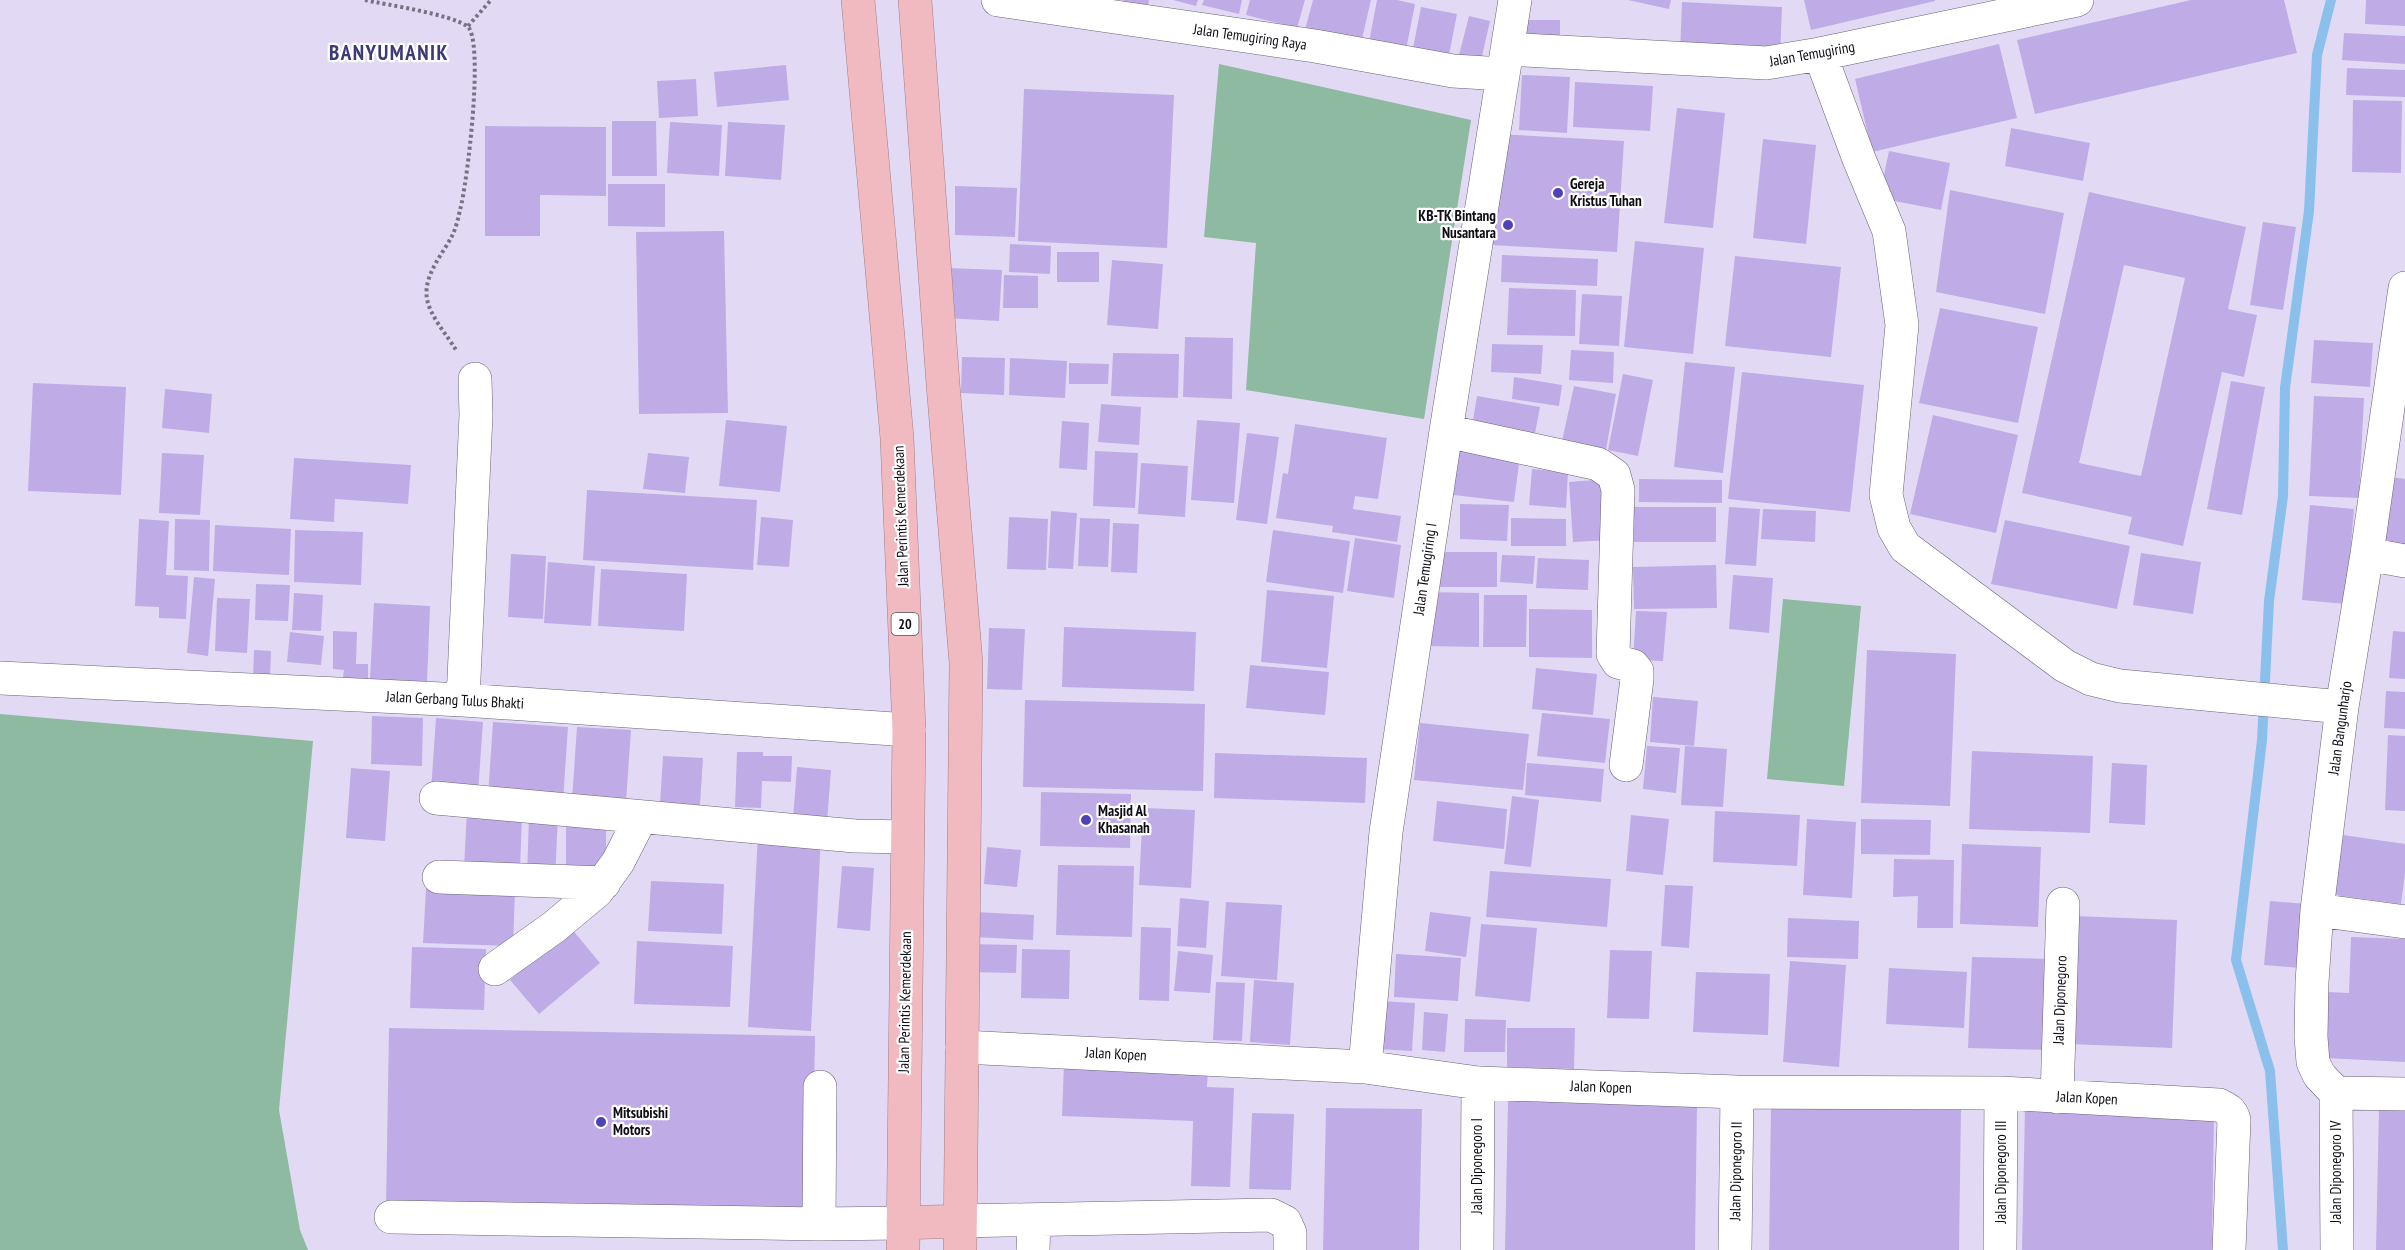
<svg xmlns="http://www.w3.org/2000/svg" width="2405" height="1250" viewBox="0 0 2405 1250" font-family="'PT Sans Narrow',sans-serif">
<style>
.green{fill:#8dbaa1}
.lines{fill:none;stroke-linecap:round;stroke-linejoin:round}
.stream{stroke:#8bc0ed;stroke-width:10}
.building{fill:#bface7;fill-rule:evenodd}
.minor-casing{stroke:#686177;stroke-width:34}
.highway-casing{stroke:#a27d85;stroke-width:34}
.path{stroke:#777183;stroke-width:4;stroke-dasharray:3 3;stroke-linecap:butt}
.minor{stroke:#fff;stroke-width:33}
.highway{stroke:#f1bac1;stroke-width:33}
.poi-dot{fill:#4f41b8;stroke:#fff;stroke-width:2}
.labels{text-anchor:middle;stroke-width:4.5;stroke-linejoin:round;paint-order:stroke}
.shield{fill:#fff;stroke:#57555b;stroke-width:1.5}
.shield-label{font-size:14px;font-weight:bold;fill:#0f0c15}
.street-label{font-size:15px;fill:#0f0c15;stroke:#fff}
.poi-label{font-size:15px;font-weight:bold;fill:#0f0c15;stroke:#fff;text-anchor:start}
.district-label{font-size:21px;font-weight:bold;letter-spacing:1.5px;fill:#3d3b77;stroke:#fff}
</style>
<rect width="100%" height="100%" fill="#e2daf4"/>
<path class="green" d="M1219,64L1471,120L1424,419L1246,390L1256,243L1204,237Z
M1783,599L1861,606L1844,786L1767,779Z
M0,714L313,741L279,1110L300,1230L308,1250H0Z"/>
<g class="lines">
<path class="stream" d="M2283,1250L2270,1071L2236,960L2262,740L2269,601L2283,496L2285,388L2309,211L2317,55L2331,0"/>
</g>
<path class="building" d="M1123,0H1149L1147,11L1122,8Z
M1173,0H1198L1196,6Z
M1204,0H1242L1239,14L1202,5Z
M1250,0H1305L1297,28L1246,15Z
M1313,0H1371L1361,43L1305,30Z
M1377,0H1397L1415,4L1404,60L1367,53Z
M1628,0H1671L1669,9Z
M1804,0H1935V1L1811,30Z
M2191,0H2284L2297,53L2035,114L2017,40Z
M2366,0H2405V26L2365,24Z
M1682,2L1782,7L1780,59L1680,53Z
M1421,7L1457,14L1447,65L1411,59Z
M1469,16L1490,21L1480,65L1458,59Z
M1521,20H1560V46H1521Z
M2344,33L2405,36V64L2342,60Z
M1999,44L2017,118L1872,152L1855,79Z
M786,65L789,100L717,107L714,72Z
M2347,68L2405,70V97L2346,95Z
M1522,75L1570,77L1567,133L1519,130Z
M696,79L698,116L659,118L657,81Z
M1575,82L1653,86L1650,131L1573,127Z
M1024,89L1174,95L1167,248L1018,241Z
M2353,100L2402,101L2401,173L2352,172Z
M1677,108L1725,113L1713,228L1664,223Z
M612,121H656L657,176H612Z
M670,122L722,125L719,176L667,173Z
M728,122L785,125L781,180L725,176Z
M485,126L606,127V196L540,195V236H485Z
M2011,128L2090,143L2083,181L2005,166Z
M1498,134L1624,141L1617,252L1492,245Z
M1763,139L1816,145L1806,244L1753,238Z
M1889,151L1950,163L1941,210L1879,198Z
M608,184H665V227L608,226Z
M955,186L1017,188L1015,237L955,235Z
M1950,190L2064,213L2045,314L1936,292Z
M2089,192L2246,227L2228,309L2257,315L2244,377L2222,372L2183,546L2128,534L2132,517L2022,493ZM2124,265L2185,278L2141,476L2079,463Z
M2263,222L2296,227L2283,310L2250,305Z
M724,231L728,413L639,414L636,232Z
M1635,241L1704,248L1693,354L1624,347Z
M1010,244L1051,246L1050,274L1009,272Z
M1057,252H1099V282H1057Z
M1502,255L1598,259L1597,286L1501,282Z
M1735,256L1841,267L1831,357L1725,346Z
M1112,260L1163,264L1158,329L1107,325Z
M948,268L1002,270L999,321L945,318Z
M1004,275L1038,276V308H1003Z
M1509,288L1576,290L1575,336L1507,335Z
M1582,294L1622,296L1619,346L1579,344Z
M1940,308L2038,327L2018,423L1919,403Z
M1185,337L1233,338L1232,399L1183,397Z
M2314,340L2373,343L2370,387L2311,383Z
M1492,344L1543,345L1541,374L1491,372Z
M1571,350L1614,352L1613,383L1569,380Z
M1113,353L1179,354L1178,398L1111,396Z
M962,357L1005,358L1004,395L961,393Z
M1010,358L1067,361L1065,398L1009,395Z
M1685,362L1735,367L1723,473L1674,467Z
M1069,363L1109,364L1108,384H1069Z
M1742,372L1864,385L1850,512L1728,499Z
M1623,374L1653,380L1638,456L1608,450Z
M1514,377L1562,385L1559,406L1512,399Z
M2231,381L2265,387L2242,515L2207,509Z
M33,383L126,387L121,495L28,491Z
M1574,386L1616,394L1605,455L1561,446Z
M165,389L212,394L209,433L162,428Z
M1477,396L1540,407L1533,444L1471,433Z
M2314,396L2364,398L2359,498L2309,496Z
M1101,404L1141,407L1139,445L1098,442Z
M1933,415L2018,435L1996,533L1910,514Z
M726,420L787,426L780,492L719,486Z
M1197,420L1240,423L1234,503L1191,500Z
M1062,421L1089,423L1087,470L1059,468Z
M1295,424L1387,438L1378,499L1355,496L1353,509L1401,516L1397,542L1332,532L1333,526L1276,518L1283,473L1288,474Z
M1247,433L1279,437L1267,524L1236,520Z
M1451,447L1520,456L1514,502L1445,494Z
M1095,451L1138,453L1135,508L1093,506Z
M162,453L204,455L200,515L159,513Z
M648,453L689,457L685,493L643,489Z
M294,458L411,465L408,504L335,499L334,522L290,519Z
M1141,463L1188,466L1185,517L1138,514Z
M1532,469L1568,472L1566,508L1529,505Z
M2390,477L2405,479V546L2382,543Z
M1607,479L1611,540L1573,542L1569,482Z
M1639,479L1722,480V503L1639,502Z
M587,490L757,500L753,570L583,560Z
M1460,504L1509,505L1507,541L1460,539Z
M2310,505L2354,509L2346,604L2302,600Z
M1634,507H1716V542H1634Z
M1729,507L1760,509L1756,566L1725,564Z
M1763,509L1816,511L1815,542L1761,539Z
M1051,511L1077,513L1073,569L1048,568Z
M761,517L793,520L789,567L757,565Z
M1009,517L1048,519L1046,570L1007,569Z
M1080,518L1110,519L1108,567L1078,566Z
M1511,518L1566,519V546H1511Z
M139,519L169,521L166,575L188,576L186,619L159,618V607L135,606Z
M175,519L210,520L209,571L174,570Z
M2005,520L2130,546L2117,609L1991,584Z
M1113,523L1139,524L1137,573L1111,572Z
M215,525L291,529L289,575L213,571Z
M295,530L363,532L361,585L294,582Z
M1273,530L1350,541L1343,593L1266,582Z
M1355,538L1401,545L1394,598L1347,591Z
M1431,552H1497V587H1431Z
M2141,553L2201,562L2193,614L2133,605Z
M511,554L546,556L543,619L508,617Z
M1502,555L1535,556L1533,584L1500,582Z
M1538,558L1589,560L1588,590L1536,588Z
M548,562L595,566L591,626L544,623Z
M1716,565L1717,608L1634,609L1633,567Z
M601,569L687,574L684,631L598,626Z
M1733,575L1773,578L1769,633L1729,629Z
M194,577L215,579L208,656L187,653Z
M256,584L290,585L288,621L255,620Z
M1267,590L1334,596L1327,668L1261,662Z
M1428,592L1479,593V647L1427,646Z
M294,593L323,595L321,631L292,630Z
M1484,595H1527L1526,647H1483Z
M217,598L250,599L247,653L215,651Z
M374,603L430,606L427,682L370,680Z
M1529,609L1592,610V658L1529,657Z
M1636,611L1667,612L1663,661L1633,660Z
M1064,627L1196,632L1194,691L1062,687Z
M989,628L1025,629L1022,690L987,689Z
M333,631L357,632L356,664H368V691L342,684L344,670L333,669Z
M2393,631L2405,632V679L2389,678Z
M290,632L324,636L321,665L287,662Z
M254,650L271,651L270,679L253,678Z
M1867,650L1956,654L1950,806L1861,803Z
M1250,665L1329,672L1325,715L1246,708Z
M1536,668L1597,674L1593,715L1532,709Z
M2386,691L2405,692V729L2384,728Z
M1653,697L1698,701L1694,746L1650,742Z
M1025,700L1205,704L1203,791L1023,787Z
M1542,713L1610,719L1605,763L1537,756Z
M372,716L423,718L422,766L371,764Z
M436,718L483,722L478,793L431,790Z
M493,722L568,727L563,801L488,796Z
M1420,723L1529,734L1523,790L1414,780Z
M577,727L631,730L626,802L572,799Z
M2388,735L2405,736V811L2385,810Z
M1647,746L1680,748L1676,793L1643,789Z
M1685,746L1727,749L1723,807L1681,805Z
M1972,751L2093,756L2090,833L1969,829Z
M737,752H763V756H792L791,782L762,781L761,808L735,807Z
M1215,753L1367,758L1365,803L1214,798Z
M663,756L703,758L700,805L660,804Z
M1527,763L1604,769L1601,802L1525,795Z
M2112,763L2147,765L2145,825L2109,823Z
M797,767L831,770L827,822L793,819Z
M351,768L390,771L385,841L346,838Z
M1041,792L1131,794L1130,848L1040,846Z
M1512,796L1539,800L1531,867L1504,864Z
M1437,801L1507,809L1504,849L1433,841Z
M1143,808L1195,810L1191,888L1139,885Z
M1715,811L1800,815L1797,866L1713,862Z
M467,812L522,816L520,869L464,867Z
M529,815L558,816L555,878L527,877Z
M1631,815L1669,819L1663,875L1626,871Z
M1807,819L1856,822L1852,898L1803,895Z
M1861,819L1931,820L1930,855L1861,854Z
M606,824V868L566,869V825Z
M758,833L821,836L811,1031L748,1027Z
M2343,835L2405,844V873L2401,904L2334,895Z
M1962,844L2041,847L2038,927L1960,924Z
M987,847L1021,850L1017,887L984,884Z
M1894,859L1954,860L1953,928H1917L1918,896L1893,897Z
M1058,865L1134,866L1132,937L1056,935Z
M842,866L874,868L870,931L837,928Z
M1490,871L1611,879L1607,927L1486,917Z
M651,881L724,884L722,934L648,931Z
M1665,885L1693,886L1689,948L1661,946Z
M426,888L515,892L513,946L423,943Z
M1180,898L1209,901L1206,948L1177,946Z
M2270,901L2306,904L2300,968L2264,965Z
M1226,902L1282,905L1277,980L1221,976Z
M975,912L1034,915L1033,940L974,937Z
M1430,912L1471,917L1466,957L1425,951Z
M2074,916L2177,920L2172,1048L2069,1044Z
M1788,918L1859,921L1858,959L1787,957Z
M1481,924L1537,928L1530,1002L1475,996Z
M1141,927L1171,928L1169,1001L1139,1000Z
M571,928L600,963L539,1014L510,980Z
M2351,937L2405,939V1062L2325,1058L2328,992L2349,993Z
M637,941L733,946L730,1007L634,1004Z
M968,944L1017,945L1016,973L967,972Z
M412,947L486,949L484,1010L410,1008Z
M1022,949L1070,950L1069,999L1021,998Z
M1610,950L1652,951L1649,1019L1607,1018Z
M1178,951L1213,955L1210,993L1174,991Z
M1396,954L1461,958L1458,1001L1394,997Z
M1972,957L2052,959L2049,1050L1968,1048Z
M1790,961L1846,965L1839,1067L1783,1062Z
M1889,968L1967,972L1964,1028L1886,1024Z
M1696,972L1770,974L1768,1035L1693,1032Z
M1254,980L1294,983L1290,1045L1250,1042Z
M1216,982L1245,983L1242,1041L1213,1040Z
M1380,1001L1415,1003L1412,1051L1377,1049Z
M1424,1012L1448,1014L1445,1052L1422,1050Z
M1465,1019L1506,1020L1505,1052H1464Z
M389,1028L815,1036L812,1215L386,1208Z
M1507,1028H1575L1574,1069L1507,1067Z
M1064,1064L1208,1069L1207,1087L1234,1088L1230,1187L1191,1186L1193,1121L1062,1116Z
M1508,1101L1697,1104L1695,1250H1505Z
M1771,1105L1961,1107L1959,1250H1769Z
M2379,1107H2405V1250H2376Z
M1326,1108L1422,1109L1419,1250H1323Z
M2025,1108L2214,1111L2212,1250H2022Z
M1252,1113L1294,1114L1291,1190L1249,1189Z"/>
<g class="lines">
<defs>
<path id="minor" d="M998,0L1315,46L1453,71L1503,74
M1507,49L1766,63L1820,54L2077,0
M1820,54L1859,159L1889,231L1902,325L1886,495L1894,528L1905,547L2065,666L2091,679L2120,686L2342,707
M2405,288L2367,554L2342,707L2317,910L2312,982L2311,1037L2313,1062L2319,1075L2336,1093L2405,1094
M1446,431L1598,464L1614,475L1618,490L1613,654L1618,662L1633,666L1637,671V679L1626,765
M2367,554L2405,561
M0,678L463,700L909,730
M463,700L476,415L475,379
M436,798L855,836L907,837
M439,877L604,883
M2317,910L2405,922
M495,969L554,927L597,891L618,862L641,817
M962,1047L1365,1067L1478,1083L1737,1092L2001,1093L2219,1105C2227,1109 2232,1111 2234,1120L2229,1250
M1365,1067L1386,832L1446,431L1515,0
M820,1087L819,1224L903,1223
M2336,1093L2337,1250
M2057,1097L2063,904
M391,1217L819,1224
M959,1221L1271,1215L1285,1222L1290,1233V1250
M1033,1250L1034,1220
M1477,1250L1478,1083
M1735,1250L1737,1092
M2000,1250L2001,1093"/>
<path id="highway" d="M858,0L897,438L909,730L903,1250
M915,0L943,384L966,663L960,1250
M903,1223L959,1221"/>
</defs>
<use href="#minor" class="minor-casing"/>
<use href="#highway" class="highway-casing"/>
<path class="path" d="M365,0C388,5 449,14 467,26C485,38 467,186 460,210C458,219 456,228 452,236C442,255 423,276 427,299C430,316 447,335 456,350
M468,26L491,0"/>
<use href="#minor" class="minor"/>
<use href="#highway" class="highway"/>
</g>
<g class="poi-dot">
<circle cx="1558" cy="193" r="6"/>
<circle cx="1508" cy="225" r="6"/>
<circle cx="1086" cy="820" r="6"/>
<circle cx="601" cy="1122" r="6"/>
</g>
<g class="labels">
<rect class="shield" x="891.5" y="613" width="27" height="22" rx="4.5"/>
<g class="shield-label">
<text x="905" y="629">20</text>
</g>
<g class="street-label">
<text transform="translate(1250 37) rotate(8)" y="5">Jalan Temugiring Raya</text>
<text transform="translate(1812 54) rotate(-10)" y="5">Jalan Temugiring</text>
<text transform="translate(901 516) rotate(-92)" y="5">Jalan Perintis Kemerdekaan</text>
<text transform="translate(1425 569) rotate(-82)" y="5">Jalan Temugiring I</text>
<text transform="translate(455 700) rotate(3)" y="5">Jalan Gerbang Tulus Bhakti</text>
<text transform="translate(2340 728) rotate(-82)" y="5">Jalan Bangunharjo</text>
<text transform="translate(2060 1000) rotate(-88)" y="5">Jalan Diponegoro</text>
<text transform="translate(905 1002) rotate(-89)" y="5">Jalan Perintis Kemerdekaan</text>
<text transform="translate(1116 1054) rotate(3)" y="5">Jalan Kopen</text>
<text transform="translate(1601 1087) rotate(2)" y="5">Jalan Kopen</text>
<text transform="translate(2087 1098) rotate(3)" y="5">Jalan Kopen</text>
<text transform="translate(1477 1166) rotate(-90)" y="5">Jalan Diponegoro I</text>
<text transform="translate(1736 1171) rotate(-89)" y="5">Jalan Diponegoro II</text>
<text transform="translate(2001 1172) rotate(-90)" y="5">Jalan Diponegoro III</text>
<text transform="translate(2336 1172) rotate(-90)" y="5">Jalan Diponegoro IV</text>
</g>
<g class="poi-label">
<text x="1570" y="189">Gereja<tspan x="1570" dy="17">Kristus Tuhan</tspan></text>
<text x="1496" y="221" text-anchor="end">KB-TK Bintang<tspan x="1496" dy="17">Nusantara</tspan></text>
<text x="1098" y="816">Masjid Al<tspan x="1098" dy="17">Khasanah</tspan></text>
<text x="613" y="1118">Mitsubishi<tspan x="613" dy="17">Motors</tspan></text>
</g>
<g class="district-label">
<text x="389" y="60">BANYUMANIK</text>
</g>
</g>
</svg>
